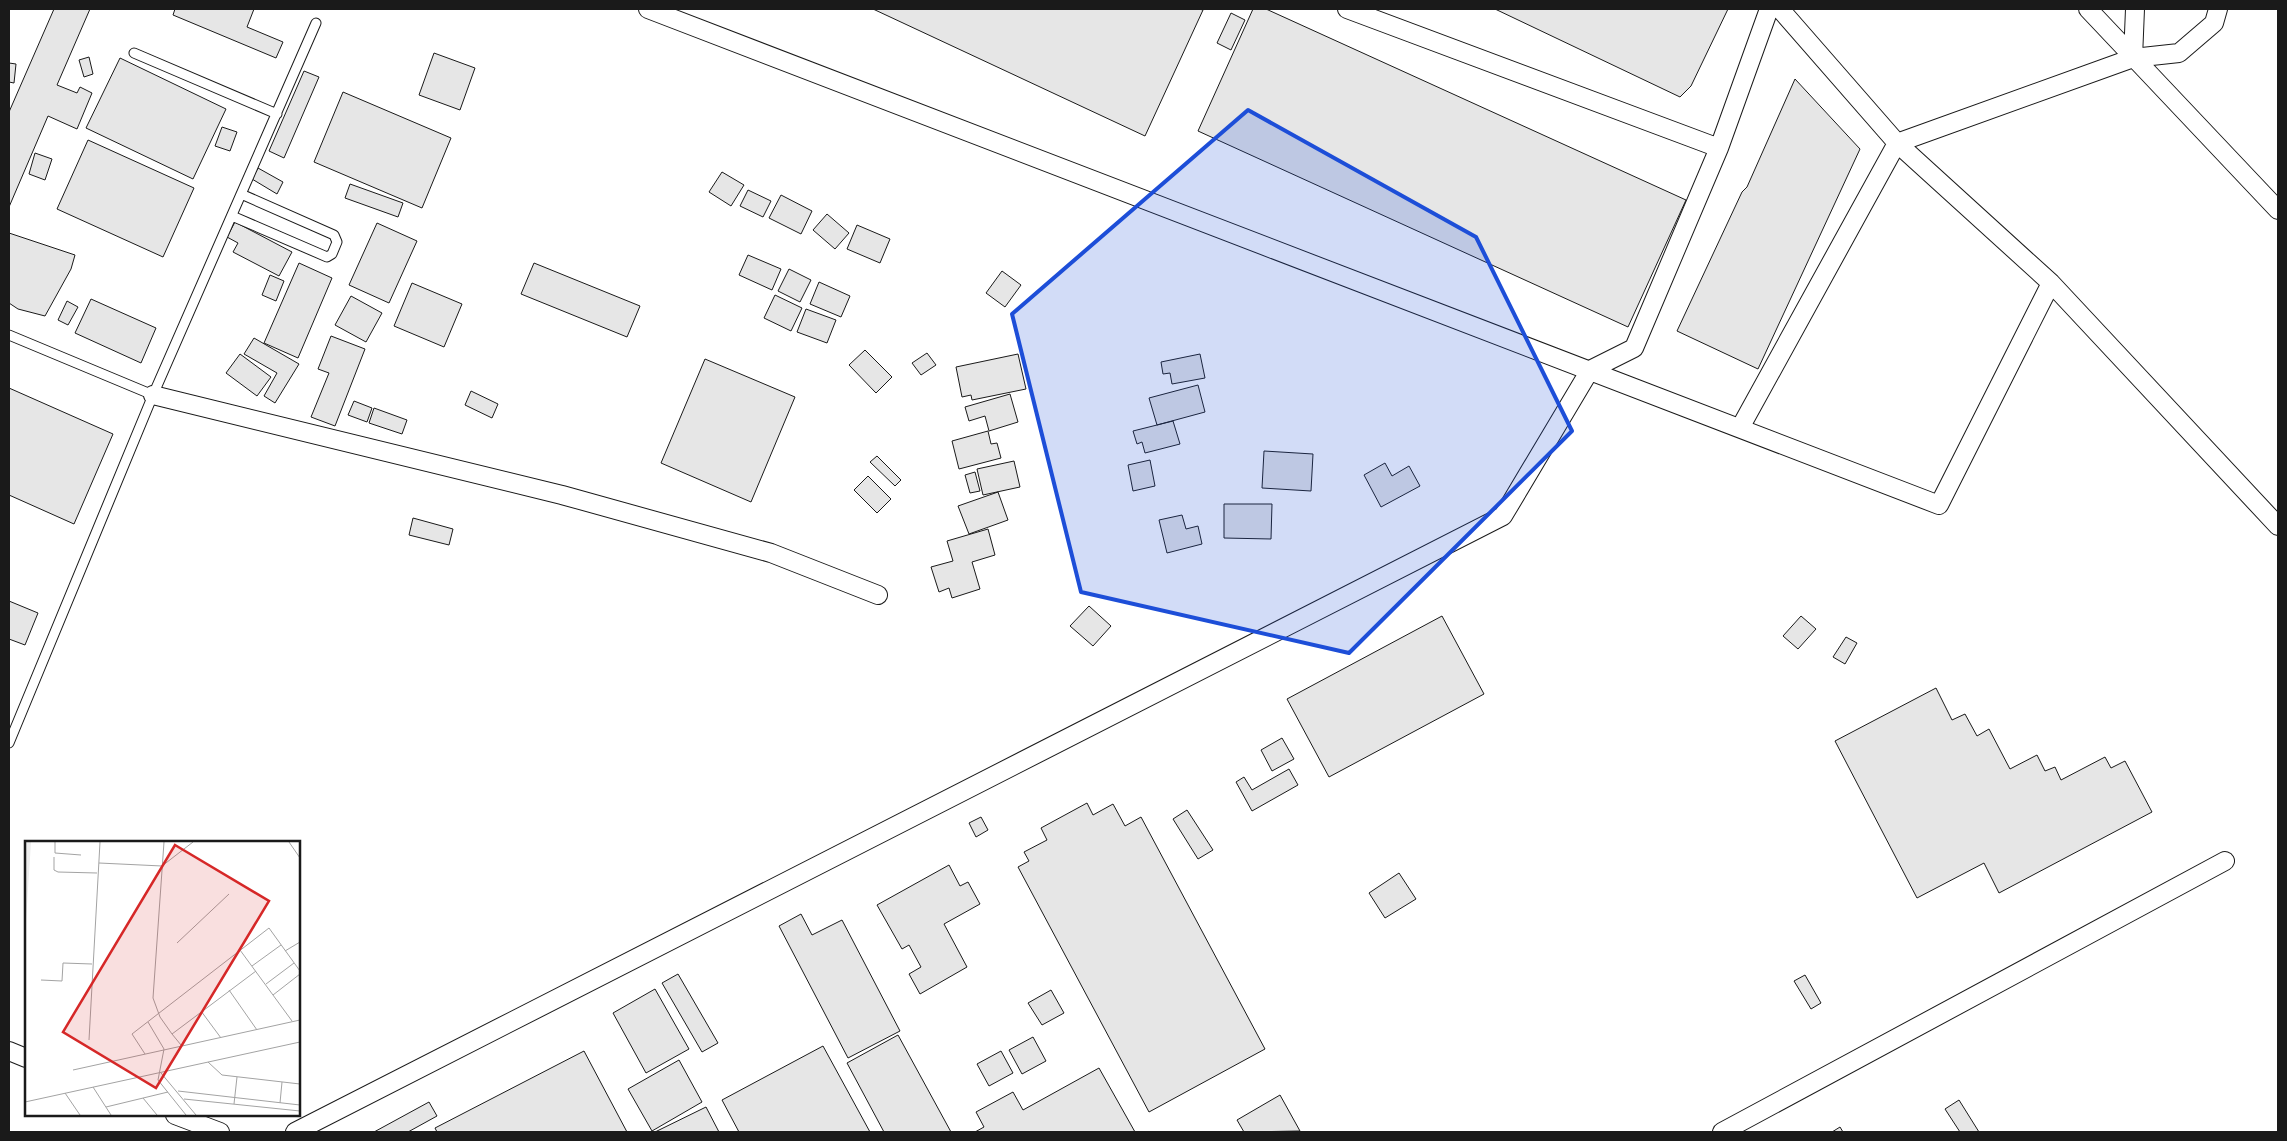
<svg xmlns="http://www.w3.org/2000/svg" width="2287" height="1141" viewBox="0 0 2287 1141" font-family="'Fira Sans Condensed',sans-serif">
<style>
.building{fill:#e6e6e6;stroke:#1a1a1a}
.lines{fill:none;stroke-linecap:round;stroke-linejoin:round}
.lane-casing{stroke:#1a1a1a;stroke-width:11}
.street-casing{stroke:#1a1a1a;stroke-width:20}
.lane{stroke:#fff;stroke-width:9}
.street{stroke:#fff;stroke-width:18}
.marked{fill:#1d4ed8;fill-opacity:0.2;stroke:#1d4ed8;stroke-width:4;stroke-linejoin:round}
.inset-road{fill:none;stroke:#a3a3a3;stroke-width:1}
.view{fill:#d62828;fill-opacity:0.15;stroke:#d62828;stroke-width:2.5}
.inset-edge{fill:none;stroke:#1a1a1a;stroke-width:2.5}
</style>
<rect width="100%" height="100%" fill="#fff"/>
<path class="building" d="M54,9H90L57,85L77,93L80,87L92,93L77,129L48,116L9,207V112Z
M175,9H254L247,27L283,42L276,58L173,15Z
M873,9H1199L1203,10L1145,136Z
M1253,9H1266L1686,200L1628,327L1198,131Z
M1495,9H1728L1691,86L1680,97Z
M1231,13L1245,20L1231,50L1217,43Z
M434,53L475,68L460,110L419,95Z
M89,57L93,74L84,77L79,60Z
M120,58L226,109L193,179L86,128Z
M9,63L16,64L14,83L9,82Z
M304,71L319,77L284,158L269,151Z
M1795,79L1860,149L1758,369L1677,331L1742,192L1747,187Z
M343,92L451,138L422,208L314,162Z
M222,127L237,132L230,151L215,146Z
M88,140L194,188L163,257L57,209Z
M35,153L52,159L45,180L29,174Z
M258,168L283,182L277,194L252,179Z
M722,172L744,185L731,206L709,192Z
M350,184L403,203L398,217L345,198Z
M748,190L771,201L763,217L740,206Z
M781,195L812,211L801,234L769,218Z
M827,214L849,233L835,249L813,230Z
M235,222L292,252L279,276L233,252L238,243L227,237Z
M377,223L417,241L389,303L349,285Z
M857,225L890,239L880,263L847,249Z
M9,233L75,255L71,269L45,316L18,309L9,303Z
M748,255L781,269L772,290L739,275Z
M299,263L332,278L298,358L264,343Z
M534,263L640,306L627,337L521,294Z
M789,269L811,280L800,302L778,291Z
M1002,271L1021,285L1005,307L986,293Z
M270,275L284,281L276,301L262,295Z
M819,282L850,296L841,317L810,304Z
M412,283L462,304L444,347L394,326Z
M775,295L802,308L791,331L764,318Z
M351,296L382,313L366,342L335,325Z
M91,299L156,328L141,363L75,333Z
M67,301L78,307L68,325L58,320Z
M806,309L836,320L827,343L797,332Z
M331,336L365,349L335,426L311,417L329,373L318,369Z
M254,338L299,364L275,403L264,396L277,373L244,354Z
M865,350L892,377L876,393L849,365Z
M927,353L936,365L921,375L912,363Z
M240,354L271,377L257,396L226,373Z
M1018,354L1026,389L972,400L971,395L962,397L956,367Z
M1200,354L1205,378L1172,384L1170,373L1163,374L1161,362Z
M705,359L795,397L751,502L661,463Z
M1198,385L1205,412L1157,425L1149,398Z
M9,388L113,434L74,524L9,495Z
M471,391L498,404L492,418L465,405Z
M1010,394L1018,422L989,431L985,416L969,421L965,407Z
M354,401L372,408L367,422L348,415Z
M374,408L407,420L402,434L369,423Z
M1173,421L1180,444L1145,453L1142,442L1137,444L1133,431Z
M988,431L991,444L997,443L1001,458L959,469L952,441Z
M1264,451L1313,454L1311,491L1262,488Z
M877,456L901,480L895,486L870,462Z
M1150,460L1155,486L1133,491L1128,465Z
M1014,461L1020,487L983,495L977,469Z
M1385,463L1392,476L1409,466L1420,486L1381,507L1364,475Z
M975,472L980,491L970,493L965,475Z
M868,476L891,499L877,513L854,490Z
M998,492L1008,520L969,534L958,506Z
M1224,504H1272L1271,539L1224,538Z
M1182,515L1186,529L1198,526L1202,544L1167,553L1159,520Z
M413,518L453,529L449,545L409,535Z
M988,529L995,555L972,562L980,589L952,598L949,588L939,592L931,567L953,561L947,541Z
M9,601L38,613L25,645L9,639Z
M1089,606L1111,626L1093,646L1070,626Z
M1442,616L1484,694L1329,777L1287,699Z
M1801,616L1816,629L1798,649L1783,636Z
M1846,637L1857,643L1845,664L1833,657Z
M1936,688L1952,720L1965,714L1977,736L1989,729L2010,769L2037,755L2045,771L2055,767L2061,780L2105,757L2111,768L2125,761L2152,812L1999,893L1984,863L1917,898L1835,741Z
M1282,738L1294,759L1272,771L1261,750Z
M1289,769L1298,785L1252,811L1236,782L1244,777L1252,790Z
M1087,803L1093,815L1113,804L1125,826L1141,817L1265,1049L1149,1112L1018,867L1029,861L1024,852L1047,840L1041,828Z
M1187,810L1213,850L1198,859L1173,819Z
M981,817L988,830L976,837L969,823Z
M949,865L960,886L968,882L980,904L944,924L967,967L920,994L909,974L921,967L909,945L902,949L877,905Z
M1399,873L1416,899L1385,918L1369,893Z
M801,914L812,935L842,920L900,1031L848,1058L779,926Z
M678,974L718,1043L702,1052L662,983Z
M1805,975L1821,1003L1811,1009L1794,981Z
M655,989L689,1049L646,1073L613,1013Z
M1051,990L1064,1013L1042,1025L1028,1003Z
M898,1035L951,1132H884L847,1063Z
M1033,1037L1046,1061L1022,1074L1009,1050Z
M823,1046L870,1132H739L722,1100Z
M584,1051L627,1132H437L435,1128Z
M1001,1051L1013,1073L989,1086L977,1064Z
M679,1060L702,1102L652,1131L628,1089Z
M1099,1068L1135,1132H975L984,1127L976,1112L1013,1092L1023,1110Z
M1280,1095L1300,1131L1244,1132L1237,1120Z
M1959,1100L1979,1132H1960L1945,1109Z
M429,1102L437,1116L408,1132H374Z
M706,1107L719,1132H655Z
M1840,1127L1843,1132H1832Z"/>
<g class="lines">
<defs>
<path id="lane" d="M134,53L277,114
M232,216L327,257L332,254L337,242L334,235L241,194
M9,335L153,395
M9,743L153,395L316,23"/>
<path id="street" d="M648,9L1939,505L2051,283
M1347,9L1719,148L1769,9
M1780,9L1897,143L2051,283L2278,526
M2088,9L2278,210
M2133,58L2135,9
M153,395L562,495L771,553L878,595
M1740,428L1897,143L2133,58L2179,53L2214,23L2218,9
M9,1051L26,1058
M175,1115L220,1132
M295,1132L1503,516L1590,370L1634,348L1719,148
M1722,1132L2225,861"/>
</defs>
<use href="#lane" class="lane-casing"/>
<use href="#street" class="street-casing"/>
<use href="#lane" class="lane"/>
<use href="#street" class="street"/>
</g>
<path class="marked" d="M1248,110L1476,237L1572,431L1349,653L1081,592L1012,314Z"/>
<g transform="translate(25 841)">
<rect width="275" height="275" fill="#fff"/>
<path d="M0,1H6L0,95Z" fill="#ededed"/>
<path class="inset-road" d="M30,1V12L56,14M139,1L128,157L135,176L147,193M264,1L275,17M29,16V29L33,31L72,32M74,22L137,25L168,1M152,102L204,53M215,109L267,180M260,110L275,101M227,125L256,104M16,139L37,140L38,122L67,123M241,143L269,122M204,149L232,189M248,154L275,133M176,170L196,197M123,181L139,208L133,239L161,274M64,199L75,1M156,204L147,193L231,130M120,213L107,193L244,87L275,130M183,221L197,234L275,243M48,229L275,179M136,232L171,274M68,246L86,274M153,250L275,264M40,252L55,274M118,257L132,274M159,258L275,270M0,261L275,201M255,262L257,241M209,263L212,236M81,266L143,251"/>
<path class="view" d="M150,4L244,60L131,247L38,191Z"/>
<rect width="275" height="275" class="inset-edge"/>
</g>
<rect width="2287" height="1141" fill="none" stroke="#1a1a1a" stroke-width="20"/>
</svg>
